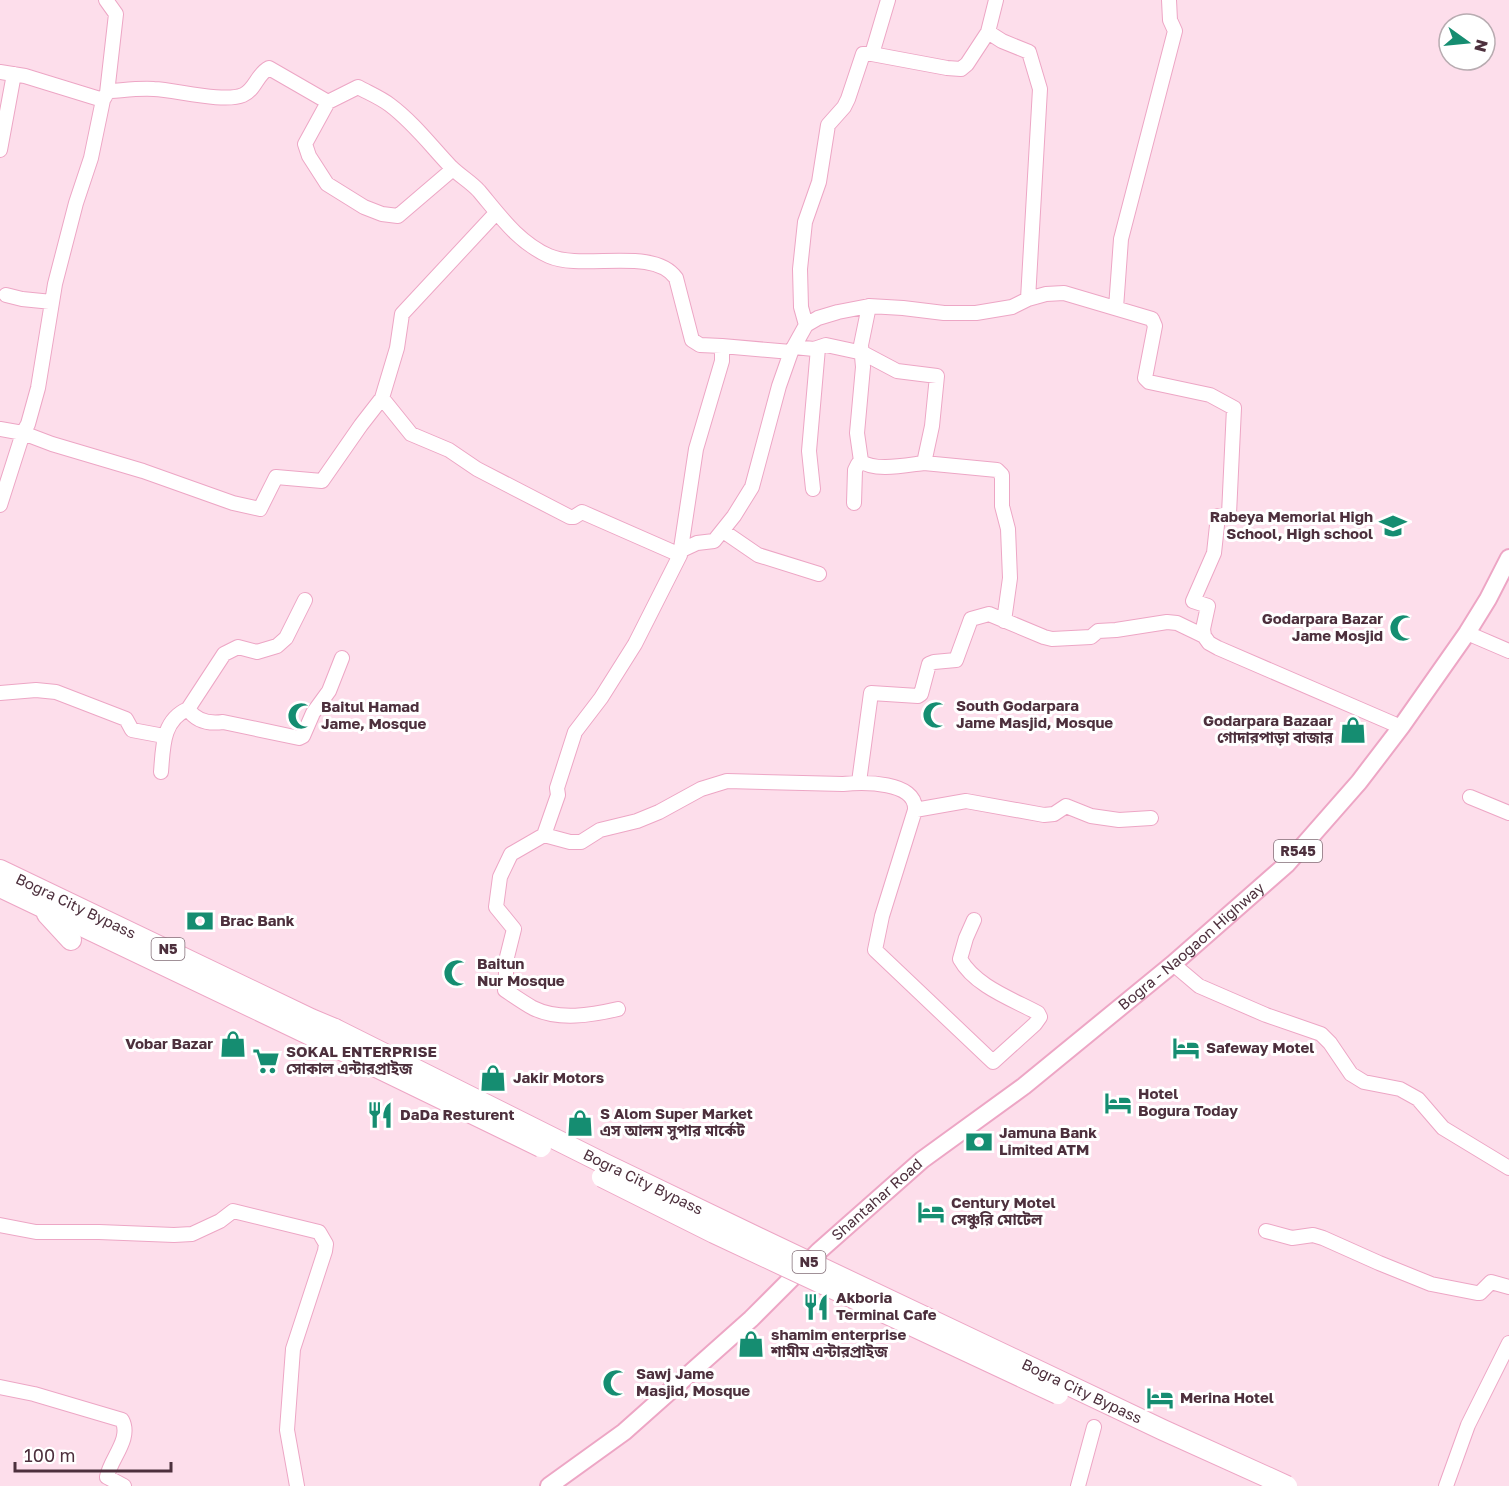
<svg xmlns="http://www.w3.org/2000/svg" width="1509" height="1486" viewBox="0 0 1509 1486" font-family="'Golos Text','Noto Sans Bengali',sans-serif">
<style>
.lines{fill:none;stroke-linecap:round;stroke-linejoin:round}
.minor-casing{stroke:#eda6c5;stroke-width:16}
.major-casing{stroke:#eda6c5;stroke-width:20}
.highway-casing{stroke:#eda6c5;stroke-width:22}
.minor{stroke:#fff;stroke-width:14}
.major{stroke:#fff;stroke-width:16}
.highway{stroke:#fff;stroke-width:20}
.highway-bridge-casing{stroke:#eda6c5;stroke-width:22;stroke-linecap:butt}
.highway-bridge{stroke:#fff;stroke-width:20}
.labels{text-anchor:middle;stroke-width:6;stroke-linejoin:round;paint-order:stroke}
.shield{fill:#fff;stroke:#826e77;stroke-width:1.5}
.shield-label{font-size:14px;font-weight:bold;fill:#4d303d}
.poi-label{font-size:15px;font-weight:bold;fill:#4d303d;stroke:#fff;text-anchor:start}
.street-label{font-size:15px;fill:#4d303d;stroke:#fff}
</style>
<rect width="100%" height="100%" fill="#fddeeb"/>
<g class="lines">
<defs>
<path id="minor" d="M996,0L988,32L1002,41L1029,52L1040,89L1028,299
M872,54L888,0
M0,72L25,76L103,100
M107,93L111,91C125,90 140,88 154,89C176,90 224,103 243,95C255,90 257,74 269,68L328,102
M0,150L14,74
M453,169L398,216L382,214L364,207L327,184L309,156L305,144L328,102L358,87C369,93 381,98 390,105C414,123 431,146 451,167C460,176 471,182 479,191C500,216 518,242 549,256C583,271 653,246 676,278L692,340L700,345L722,346V361L696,449L680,555L635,644L601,698L575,732L557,788L558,795L544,835L511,854L500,877L496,907L514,929L507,957L505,990C514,996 524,1003 533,1008C559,1021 592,1015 618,1009
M6,295L22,299L52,302
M1116,308L1121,239L1175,31L1170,20L1169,0
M806,325L801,307L800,269L805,222L819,182L828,125L844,107L848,99L863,54H872L947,68L961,69L967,64L988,32
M722,346L791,352L806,325L818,318L838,312L869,306L903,308L944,313H976L1012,307L1028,299L1046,294L1064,293L1152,319L1155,326L1145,378L1149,382L1210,395L1234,408L1229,514L1218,516L1214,553L1193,601L1208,606L1203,629L1204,636
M794,347L814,349L826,345L863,353L897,371L937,376L932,426L924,463C907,465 874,472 861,461L857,433L863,367L861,345L869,306
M382,398L411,434L449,450L477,469L570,517H574L582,512L680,555
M0,429L23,433L52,444L143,471L233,503L260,509L276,477L322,481L361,425L382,398L397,348L402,314L496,213
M924,463L997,470L1002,475V506L1008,529L1010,578L1004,621
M813,489L809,451L818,348
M854,503L855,470L858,464L862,462
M0,505L23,433L28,424L38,388L55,284L76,203L91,158L103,100L107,93L116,14L106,0
M723,531L758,555L819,574
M682,550L697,543L714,541L734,516L752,487L779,386L791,352
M1467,633L1509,651
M0,693L36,690L56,692L126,719L132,730L164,736
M188,709C196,721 209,724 223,722L299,738L303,736L313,713L329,691L342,658
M161,772C163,748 162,720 188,709L224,654L238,647L257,652L277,646L286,638L305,600
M859,782L871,693L918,696L921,694L929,664L934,662L956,660L971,619L989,614L1044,637L1052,639L1091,637L1098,631L1116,630L1167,622L1177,623L1204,636L1209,643L1218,648L1401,727
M1470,797L1509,813
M915,810L966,801L1044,815L1054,814L1066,806L1091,816L1119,820L1151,818
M544,835L570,842H581L600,830L637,821L659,812L701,789L727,781L843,784C863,782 917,781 915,810L882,916L875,950L993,1062L1035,1024L1040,1017L1038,1013C1012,999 975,986 960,959L966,938L974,920
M1173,964L1199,986L1266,1015L1321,1034L1330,1043L1351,1074L1364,1082L1400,1089L1418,1099L1443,1128L1509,1168
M0,1225L36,1232H99L174,1235L192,1234L220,1221L233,1211L319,1232L326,1244L325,1251L293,1349L287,1430L297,1486
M1266,1231L1292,1238L1313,1235L1323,1238L1379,1263L1431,1284L1477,1293H1480L1491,1282L1509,1287
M0,1387L34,1394L122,1420C132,1439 110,1459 107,1477L124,1486
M1078,1486L1094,1427
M1446,1486L1468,1425L1509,1343"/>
<g id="major">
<path id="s1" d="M549,1486L624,1432L751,1319L819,1251L922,1160L1024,1086L1173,964L1287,864L1359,782L1401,727L1467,633L1488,599L1509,558"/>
</g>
<g id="highway">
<path id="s2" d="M0,870L311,1019L335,1029"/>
<path d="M0,887L329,1044"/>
<path d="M47,914L71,940"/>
</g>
</defs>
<use href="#minor" class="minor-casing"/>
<use href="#major" class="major-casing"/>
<use href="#highway" class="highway-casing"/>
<use href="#minor" class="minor"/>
<use href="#major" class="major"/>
<use href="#highway" class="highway"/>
<defs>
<g id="highway-bridge">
<path id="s3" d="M335,1029L603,1163L765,1241L1163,1430L1287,1486"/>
<path d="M329,1044L541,1147"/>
<path d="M602,1177L714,1233L1058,1394"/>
</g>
</defs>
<use href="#highway-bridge" class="highway-bridge-casing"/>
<use href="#highway-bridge" class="highway-bridge"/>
</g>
<defs>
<symbol id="school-bare" viewBox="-9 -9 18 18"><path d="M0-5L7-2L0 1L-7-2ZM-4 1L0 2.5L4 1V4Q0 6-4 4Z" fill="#158d71" stroke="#fff" stroke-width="2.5" paint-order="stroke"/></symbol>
<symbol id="mosque-bare" viewBox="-9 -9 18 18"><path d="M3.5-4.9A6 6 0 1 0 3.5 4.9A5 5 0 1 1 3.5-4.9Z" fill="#158d71" stroke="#fff" stroke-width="2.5" paint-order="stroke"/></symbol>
<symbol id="shop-bare" viewBox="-9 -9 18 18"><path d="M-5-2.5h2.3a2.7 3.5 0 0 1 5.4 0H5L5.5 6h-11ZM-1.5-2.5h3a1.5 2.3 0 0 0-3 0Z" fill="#158d71" stroke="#fff" stroke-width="2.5" paint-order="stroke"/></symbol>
<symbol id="bank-bare" viewBox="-9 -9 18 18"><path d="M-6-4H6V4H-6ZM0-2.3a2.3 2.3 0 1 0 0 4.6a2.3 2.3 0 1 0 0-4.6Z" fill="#158d71" stroke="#fff" stroke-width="2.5" paint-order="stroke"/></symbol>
<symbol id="hotel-bare" viewBox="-9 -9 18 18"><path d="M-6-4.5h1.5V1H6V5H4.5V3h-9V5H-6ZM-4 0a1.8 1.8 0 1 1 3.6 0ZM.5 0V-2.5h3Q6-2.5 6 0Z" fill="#158d71" stroke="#fff" stroke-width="2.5" paint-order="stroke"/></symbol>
<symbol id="supermarket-bare" viewBox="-9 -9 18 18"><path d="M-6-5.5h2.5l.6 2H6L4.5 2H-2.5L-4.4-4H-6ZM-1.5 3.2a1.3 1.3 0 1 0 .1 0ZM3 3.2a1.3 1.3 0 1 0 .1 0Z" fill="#158d71" stroke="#fff" stroke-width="2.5" paint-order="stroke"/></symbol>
<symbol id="restaurant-bare" viewBox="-9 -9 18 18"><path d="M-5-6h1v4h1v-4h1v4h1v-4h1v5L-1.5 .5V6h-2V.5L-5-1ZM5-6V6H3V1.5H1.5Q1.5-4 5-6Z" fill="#158d71" stroke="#fff" stroke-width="2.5" paint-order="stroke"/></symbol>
</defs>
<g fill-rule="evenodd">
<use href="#school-bare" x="1374" y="507" width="38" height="38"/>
<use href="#mosque-bare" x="1384" y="609" width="38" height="38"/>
<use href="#mosque-bare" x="917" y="696" width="38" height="38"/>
<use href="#mosque-bare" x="282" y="697" width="38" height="38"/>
<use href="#shop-bare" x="1334" y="711" width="38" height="38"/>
<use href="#bank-bare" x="181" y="902" width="38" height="38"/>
<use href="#mosque-bare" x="438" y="954" width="38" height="38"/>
<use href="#shop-bare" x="214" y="1025" width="38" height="38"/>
<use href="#hotel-bare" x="1167" y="1029" width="38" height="38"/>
<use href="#supermarket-bare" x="247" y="1042" width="38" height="38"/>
<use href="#shop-bare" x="474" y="1059" width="38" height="38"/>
<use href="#hotel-bare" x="1099" y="1084" width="38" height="38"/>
<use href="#restaurant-bare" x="361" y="1096" width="38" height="38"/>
<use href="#shop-bare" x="561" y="1104" width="38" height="38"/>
<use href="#bank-bare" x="960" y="1123" width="38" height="38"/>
<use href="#hotel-bare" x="912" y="1193" width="38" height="38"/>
<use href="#restaurant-bare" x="797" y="1288" width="38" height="38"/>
<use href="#shop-bare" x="732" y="1325" width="38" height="38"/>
<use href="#mosque-bare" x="597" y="1364" width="38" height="38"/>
<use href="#hotel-bare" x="1141" y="1379" width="38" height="38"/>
</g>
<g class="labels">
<g class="shield">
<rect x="1274" y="840" width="48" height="22" rx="4.5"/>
<rect x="151.5" y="938" width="33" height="22" rx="4.5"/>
<rect x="792.5" y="1251" width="33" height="22" rx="4.5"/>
</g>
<g class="shield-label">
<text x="1298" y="856">R545</text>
<text x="168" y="954">N5</text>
<text x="809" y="1267">N5</text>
</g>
<g class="poi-label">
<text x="1373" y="522" text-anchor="end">Rabeya Memorial High<tspan x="1373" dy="17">School, High school</tspan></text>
<text x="1383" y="624" text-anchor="end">Godarpara Bazar<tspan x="1383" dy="17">Jame Mosjid</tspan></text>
<text x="956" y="711">South Godarpara<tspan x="956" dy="17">Jame Masjid, Mosque</tspan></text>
<text x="321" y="712">Baitul Hamad<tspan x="321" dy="17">Jame, Mosque</tspan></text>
<text x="1333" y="726" text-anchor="end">Godarpara Bazaar<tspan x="1333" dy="17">গোদারপাড়া বাজার</tspan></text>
<text x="220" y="926">Brac Bank</text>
<text x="477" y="969">Baitun<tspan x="477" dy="17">Nur Mosque</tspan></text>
<text x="213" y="1049" text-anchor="end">Vobar Bazar</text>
<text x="1206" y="1053">Safeway Motel</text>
<text x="286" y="1057">SOKAL ENTERPRISE<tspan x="286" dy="17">সোকাল এন্টারপ্রাইজ</tspan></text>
<text x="513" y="1083">Jakir Motors</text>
<text x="1138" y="1099">Hotel<tspan x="1138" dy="17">Bogura Today</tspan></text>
<text x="600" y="1119">S Alom Super Market<tspan x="600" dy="17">এস আলম সুপার মার্কেট</tspan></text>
<text x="400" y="1120">DaDa Resturent</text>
<text x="999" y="1138">Jamuna Bank<tspan x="999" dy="17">Limited ATM</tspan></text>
<text x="951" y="1208">Century Motel<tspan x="951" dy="17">সেঞ্চুরি মোটেল</tspan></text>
<text x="836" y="1303">Akboria<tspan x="836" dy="17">Terminal Cafe</tspan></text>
<text x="771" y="1340">shamim enterprise<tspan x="771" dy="17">শামীম এন্টারপ্রাইজ</tspan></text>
<text x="636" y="1379">Sawj Jame<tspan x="636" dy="17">Masjid, Mosque</tspan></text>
<text x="1180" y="1403">Merina Hotel</text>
</g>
<g class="street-label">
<text dy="5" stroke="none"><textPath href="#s2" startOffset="84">Bogra City Bypass</textPath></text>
<text dy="5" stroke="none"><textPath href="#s1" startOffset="840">Bogra - Naogaon Highway</textPath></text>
<text dy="5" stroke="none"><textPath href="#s3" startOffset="344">Bogra City Bypass</textPath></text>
<text dy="5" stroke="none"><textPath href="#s1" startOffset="436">Shantahar Road</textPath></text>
<text dy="5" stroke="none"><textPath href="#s3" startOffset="830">Bogra City Bypass</textPath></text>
</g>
</g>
<g transform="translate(1467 42) rotate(105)"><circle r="28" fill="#ffffff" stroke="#b8acb1" stroke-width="1.5"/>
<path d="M0-4.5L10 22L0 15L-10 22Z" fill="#158d71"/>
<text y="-9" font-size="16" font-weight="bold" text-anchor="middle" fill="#4d303d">N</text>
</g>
<path d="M15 1462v9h156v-9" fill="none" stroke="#4d303d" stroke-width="3"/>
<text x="24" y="1462" font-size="18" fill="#4d303d" stroke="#ffffff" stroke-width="4.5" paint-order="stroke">100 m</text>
</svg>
